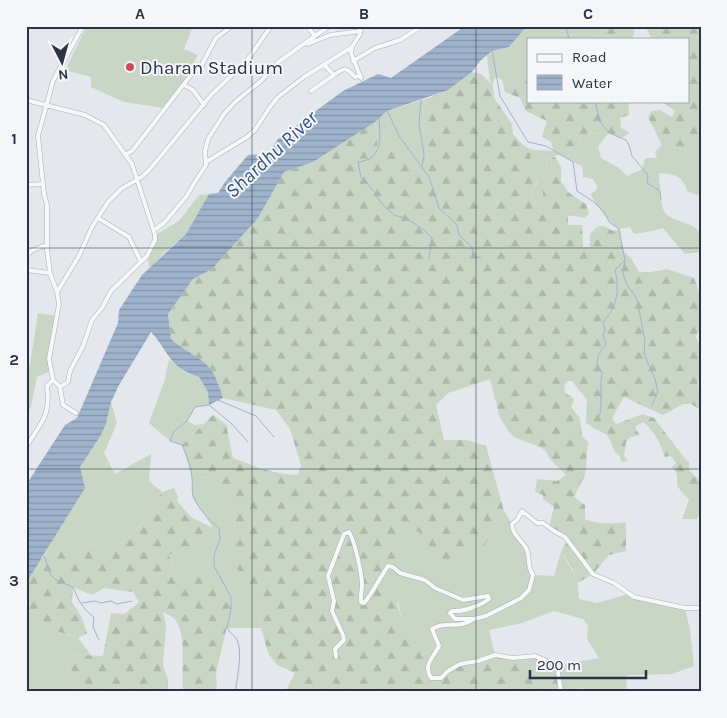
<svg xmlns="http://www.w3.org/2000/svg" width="727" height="718" viewBox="0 0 727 718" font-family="Karla,sans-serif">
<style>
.grass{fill:#c9d6c5}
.forest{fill:url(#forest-firs)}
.water{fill:url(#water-rules)}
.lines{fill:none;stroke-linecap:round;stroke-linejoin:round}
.stream{stroke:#9fb4cc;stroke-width:1}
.street-casing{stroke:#a9aeb7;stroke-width:5}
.street{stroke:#f7f8fa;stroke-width:4}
.grid{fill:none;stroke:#2b3445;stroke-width:1;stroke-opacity:0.55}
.poi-dot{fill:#d1495b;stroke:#f4f6f9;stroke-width:2}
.labels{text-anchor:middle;stroke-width:4;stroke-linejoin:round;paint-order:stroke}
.poi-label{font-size:19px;fill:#2b3445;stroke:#f4f6f9;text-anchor:start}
.water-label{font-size:20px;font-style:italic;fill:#34527a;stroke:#f4f6f9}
.neatline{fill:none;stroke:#2b3445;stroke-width:2}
.grid-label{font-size:16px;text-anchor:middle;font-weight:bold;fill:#2b3445}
</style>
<defs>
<pattern id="forest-firs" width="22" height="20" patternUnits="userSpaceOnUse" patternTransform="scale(1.25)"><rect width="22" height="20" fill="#c9d6c5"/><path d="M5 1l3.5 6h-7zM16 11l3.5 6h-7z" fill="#adb8ab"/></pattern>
<pattern id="water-rules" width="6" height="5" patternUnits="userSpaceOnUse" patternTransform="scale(1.25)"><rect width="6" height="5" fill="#9fb4cc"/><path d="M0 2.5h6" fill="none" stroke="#8293a7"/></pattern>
</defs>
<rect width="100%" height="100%" fill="#e4e7ec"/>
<path class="grass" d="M87,26H193L184,49L198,55L192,66L194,67L164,108L124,102L91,87V77L65,70Z
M527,26H613L596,36L588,39H528V72H524L505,92L502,80L497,77L494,79L493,85L490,81L487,56L492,51L509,47Z
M426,99L422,120L429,163V177L416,169L398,156L384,131L383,147L378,151L375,122L387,111Z
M609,133L598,146L601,158L619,168L627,176L642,169L645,158H657L655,152L662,145C677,149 688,147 701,157V196L688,192C683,176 675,174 659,173C660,183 660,204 664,211C671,223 694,221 700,233C702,238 701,246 701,252L685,254L663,228L647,232L634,234L630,227L619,229C609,222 595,205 591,194L596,190L597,185L593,179L583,177L582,166L573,162L582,134Z
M524,146C537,154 548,147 561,154L546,159V170L550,184L543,190V199L539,213L536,210L531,190L537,184L533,163L525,151Z
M209,194L186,234L165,252L150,268L147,256L152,247L155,235L179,221L199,195Z
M38,313L58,316L52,344L50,371L37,377L31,407L26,415V374L30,364Z
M169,359L186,373L199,377L208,392L209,405L195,407L187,421L195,425L203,424L182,445L170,441L149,423L165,379Z
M111,402L117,423L104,453L115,474L151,454L149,481L162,492L140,526L114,549L85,545L44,556L59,528L80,467L101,435L106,424Z
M192,477L219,478L228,491L230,498L236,530L231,549L258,603L261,628H227L231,609L177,582L169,555L191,545L213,528L192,496Z
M700,484L701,510L697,519H682L689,500L699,493Z
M504,511L512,524V530L526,547L533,575L554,576L561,552L577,578L579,599L597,603L628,594L685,608L690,630L694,666L672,674L629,675L626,677L627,692H592L581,688L575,692H561L557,665L599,658L587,639L588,626L583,619L554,611L522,623L489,630L495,655L441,678H431L418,636L403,628L399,605L379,578L388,566H393L402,539L418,531L482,550Z
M26,621L78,638L91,655L63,654L75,678L73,692H26Z"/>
<path class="forest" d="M613,26H635L633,39H588L596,36Z
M645,26H701V157C688,147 677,149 662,145L648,117L651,111L660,110L672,117L675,111L662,101H688V39H652Z
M525,71L528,72V101H628L629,115L620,118L621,128L630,133L621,138L609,133L582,134L573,162L553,150L551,142L542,137L547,121L526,111L520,98L505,92Z
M472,72L481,74L493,85L494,98L512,124L513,134L524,146L525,151L531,154L530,156C536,169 543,179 531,190L536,210L539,212L543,199V190L550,184L549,179H547L546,159L555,157L561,167V181L569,193L586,204L589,214L584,218L568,215V225H582L583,247H590V234L598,226H604L613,231L619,229L623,251L631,258L639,272H652L667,269L694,278L701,297V329L695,336L701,346V378L698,382L701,410L691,404H683L663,415L624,397L612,418L616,424L643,414L654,418L686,460L689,462V470L699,480V493L689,500L677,486V474L672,467L676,463L671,456L665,457C660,443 654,430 643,422L636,426V430L640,435L630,437L626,442L624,456L628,461L622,462L619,455L615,452C612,447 611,441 608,436C606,434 589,426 586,423L587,400L572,381H568L564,385L565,393L572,397L574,400L571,407L580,418L582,436L588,442L585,475L574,497L585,505V519C595,524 615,524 626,522V551L609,555L593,574L578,583L573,569L561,552L567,539L549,527L554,507L543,499V495L535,492L537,479L557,481L566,475L549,458L547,453L542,448L514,437L509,432L500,418L490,379L448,393L436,405L444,440H467L486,446L504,511L482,550L441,561L418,531L402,539L393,567L388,566L379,578C395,586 400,612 403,628L418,636L429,660V674L437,679L460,664L495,655L513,658L530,656L557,665L561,692H285L295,673L277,665L268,653L261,628L258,603L254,597L246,596L231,549L236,530L230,498L228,492L219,478L192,477L182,445L213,415L226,424L233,458C256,467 273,474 298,475L301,465L290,429L276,410L223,398C220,389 217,379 212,371C206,361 181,349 171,339L168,314L193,279L212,269L258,218L284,172L313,162L375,122L378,150L383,147L384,130L398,156L416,169L429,177V163L422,120L426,99L448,90Z
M174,488L178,497L177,501L191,517L213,528L191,545L169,555L177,582L218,574L231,597V609L216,673L217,692H183C181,672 187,636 176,621C174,617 167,614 163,612L166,626L163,665L168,680V692H73L75,678L63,654L103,656L111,613L125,614L139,602L133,592L104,588L92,595L73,587L72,602L81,616L87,633L78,638L26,621V583L37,563L44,556L85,545L114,549L140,526L162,492Z"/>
<path class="water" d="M465,26H527L509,47L492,51L480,61L472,72L448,90L387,111L375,122L313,162L284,172L258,218L212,269L193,279L168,314L171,339C181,349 206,360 212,371C217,379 220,389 223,398L209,405L208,392L199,377C168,367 170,353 151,332L119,385L111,402L106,424L101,435L80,467L85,488L26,583V485L65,425L77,418L118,323L119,310L142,275L186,234L209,194L218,193L225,182L248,155L268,154L278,139L343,91L378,74L391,78Z"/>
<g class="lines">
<path class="stream" d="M566,26L569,39
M492,50L500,96L528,142L546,146L573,162L577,191L594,202L605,213L609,222L619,229L625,260L623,273L626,283L637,299L645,341L644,354L655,379L658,392L652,405
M421,100L419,123L424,155L422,167
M595,101L600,122L609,133L626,140L629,145L632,156L648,175L647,183L660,191L661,199
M387,110L399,136L429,177L439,208L457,225L459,235L472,247L473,255L481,258
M379,118C380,138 384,159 358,162L361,177L372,189L382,204L394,215L408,219L425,231L432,238L429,259
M218,400L256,416L274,437
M208,405L195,407L187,421L174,431L170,441L182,445C186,453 192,470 192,479C193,485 191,492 194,498C199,510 209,519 219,528L220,539L214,555V566L231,597V609L227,628C229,632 235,636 237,640C243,651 237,680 235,692
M209,405L231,423L248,442
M598,420C604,405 599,389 602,373C593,361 598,355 606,344L603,335L605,330L603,322C617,307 620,290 615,270L625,260
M44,556L51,575L57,581L62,580L65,584L73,587C78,599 83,610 94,617L93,627L99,640
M82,603L95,601L101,603L111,601L117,604L132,601"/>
<defs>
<path id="street" d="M307,26L315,36
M308,44L330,35L361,31
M352,47L351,53L361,78
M353,61L375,48L400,40L422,26
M324,65L334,75C345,67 346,67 355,77L359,76
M184,85L193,90L204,105
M311,91L334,75
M26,100L85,115L104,125L132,164L155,235V240L147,256L111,291L102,308L92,320L83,346L70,371L68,382L60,387
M126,154L132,151L143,137L194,71L199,70L216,38L232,26
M206,162L247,137L255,130L270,107L278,97L304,77L352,47L360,34V26
M26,185L43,184
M98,218L129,237L141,262
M154,230L164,223L186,197L195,182L206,165L205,151L208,139L224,114L235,102L261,81L277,63L329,26
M26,257L31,251L46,245
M26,270L50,273
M57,292L79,256L92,227L108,202L121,189L143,176L150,169L212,94L246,62L271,26
M76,413L63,405L60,387L53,380L49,359L59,304L57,292L50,273L47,249V205L44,194L38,136L53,81L83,26
M26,447C41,422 51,417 47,386L53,380
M474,619C459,630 446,620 432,629L439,646C433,658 423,665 431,678H441L448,671L460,664L478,661L495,655L513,658L535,656L557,665L561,692
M336,657L335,649L344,640L343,635L332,611L334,601L328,576L344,534L349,532C355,541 362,574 362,586C362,591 360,596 361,602L364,603C368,600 383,573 388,566L393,567L400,573L425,580L435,588L463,600L488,596L489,599C480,606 463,612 452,611L450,613L455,619H474L486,616L521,598L529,590L533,575C526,565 531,557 526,548C521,539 512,535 512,524L517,520L522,511L537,523H543L554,531L565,537L593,574L614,583L634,597L685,608H701"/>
</defs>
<use href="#street" class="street-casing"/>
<use href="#street" class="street"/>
</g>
<path class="grid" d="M252,26V692M476,26V692M26,248H701M26,469H701"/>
<circle class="poi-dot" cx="130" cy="67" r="5"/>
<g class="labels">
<g class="poi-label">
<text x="140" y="74">Dharan Stadium</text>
</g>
<g class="water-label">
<text transform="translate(271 154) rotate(-43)" y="7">Shardhu River</text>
</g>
</g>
<rect width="727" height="718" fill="none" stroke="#f4f6f9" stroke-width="55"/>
<rect x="527" y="38" width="162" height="65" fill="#f4f6f9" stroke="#a4a8b1"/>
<rect x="537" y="54" width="25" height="8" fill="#f7f8fa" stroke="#a4a8b1"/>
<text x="572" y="62" font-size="15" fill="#2b3445">Road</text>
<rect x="537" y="75" width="25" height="15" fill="url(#water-rules)" stroke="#a4a8b1"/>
<text x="572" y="88" font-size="15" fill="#2b3445">Water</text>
<g transform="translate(62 62) rotate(174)" stroke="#f4f6f9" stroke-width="4" paint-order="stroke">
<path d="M0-4L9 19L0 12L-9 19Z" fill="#2b3445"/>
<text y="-8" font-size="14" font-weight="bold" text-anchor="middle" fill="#2b3445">N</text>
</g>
<path d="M530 670v8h116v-8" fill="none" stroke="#2b3445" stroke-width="2.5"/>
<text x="537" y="670" font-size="15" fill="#2b3445" stroke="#f4f6f9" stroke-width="4" paint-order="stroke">200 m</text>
<rect x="28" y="28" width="672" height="662" class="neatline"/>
<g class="grid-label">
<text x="140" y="19">A</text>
<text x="364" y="19">B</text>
<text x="588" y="19">C</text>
<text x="14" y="144">1</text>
<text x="14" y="365">2</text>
<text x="14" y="586">3</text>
</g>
</svg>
